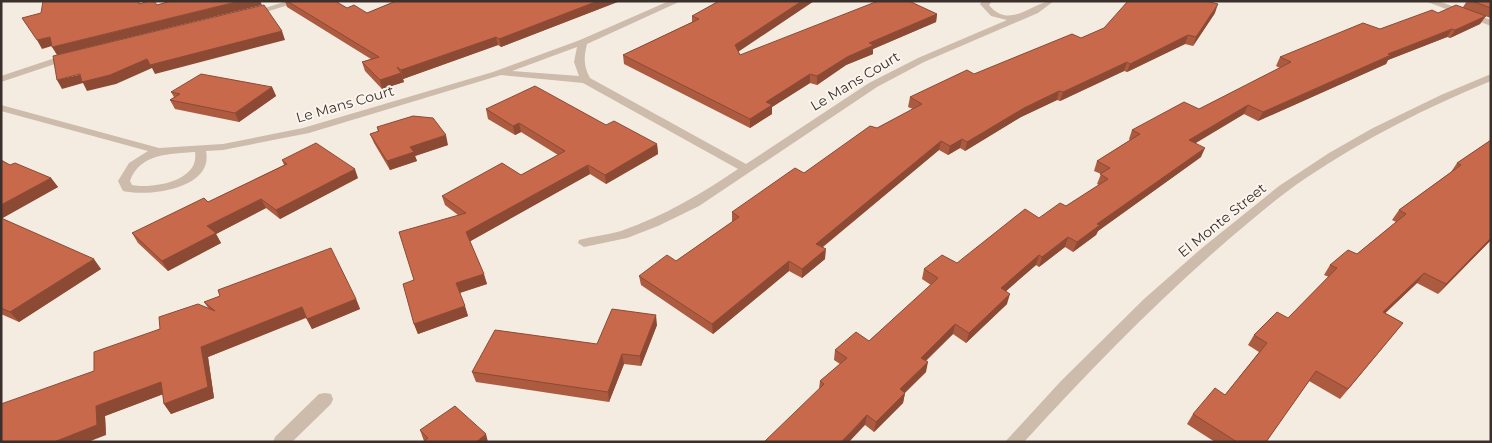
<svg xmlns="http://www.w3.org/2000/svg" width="1492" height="443" viewBox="0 0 1492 443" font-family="Montserrat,sans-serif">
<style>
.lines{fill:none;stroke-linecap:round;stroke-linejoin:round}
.street{fill:#cdbbac;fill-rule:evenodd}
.wall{fill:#ac5a40}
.shaded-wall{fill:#8c4a34}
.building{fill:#c8694b;stroke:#8c4a34}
.labels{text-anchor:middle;stroke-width:4;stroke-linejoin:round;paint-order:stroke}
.street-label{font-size:14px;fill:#3b302b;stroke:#fbf5ee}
</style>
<rect width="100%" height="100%" fill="#f4ebe1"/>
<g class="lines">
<path class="street" d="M287,1H301L250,17L246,14Z
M669,1H681L587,44C584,56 583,66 590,78L746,164L869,83L918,58L1007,20L991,16L980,4L982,1H992L989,5C1010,31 1032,1 1054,1L1038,13L924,62L877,87L699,206L658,226L627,238L584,247L578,243L579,240C593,236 608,235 621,231C664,216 701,194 738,169L583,83L501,75L309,133L223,150L206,151C214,189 148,197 123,191L118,181L129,163L148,151L1,111V105L159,148L223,144L303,128L493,72L580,40ZM577,47L574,62L579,76L512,71ZM195,152C200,181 153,189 132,185L130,181C140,153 170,154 195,152Z
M1425,1H1438L1491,20V26Z
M70,53L73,54V58L1,82V76Z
M1491,74V81C1427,107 1364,139 1306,178C1279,196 1254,218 1229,239C1156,302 1089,371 1024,442H1005L1061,381L1144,299L1202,248L1279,186L1329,153L1373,128L1441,95Z
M325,393L331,394L333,399L331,404L292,442H273L275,437L319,394Z"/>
</g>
<path class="wall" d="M285,1H335L347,8L367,13L396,1H620L501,47L498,45L403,79L404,82L382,89L365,71L362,62L371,59L287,7Z
M719,1H814L738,51L740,55L937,14L936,22L873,49V54L846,65L817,85L810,83L772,107V114L750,128L624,64L623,55L692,22V16Z
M1467,1H1491V18L1485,16L1480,24L1450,38L1447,37L1388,60L1386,64L1258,121L1244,114L1196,143L1201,157L1098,231L1096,235L1073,252L1065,247L1039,267L1036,265L1006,291L1007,304L966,343L953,334L926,361V372L905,393L903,403L874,432L819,389L820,381L840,364L834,360L835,350L869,341L931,285L922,279L924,269L957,263L1039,218L1066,206L1099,185L1097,184L1101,174L1094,171L1097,161L1130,140L1129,139L1132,130L1199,109L1280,68L1276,66L1280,57L1438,13L1463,7Z
M1215,13L1193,46L1185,44L1127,72L1124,71L1060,101L1057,100L1021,117L965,151L960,148L948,155L939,150L823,247L825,259L802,278L789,271L713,334L641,285L639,276L676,261L732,222V212L804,173L877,128L913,109L908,107L910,97L974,74L1081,38Z
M272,87L276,96L239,122L175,109L170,100L174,97L171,92Z
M486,109L606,125L657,144L658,154L606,184L590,174L470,241L487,284L460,293L468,316L418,334L414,324V280L458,215L445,205L442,196L521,175L558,155L521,132L515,135L488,119Z
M377,127L448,145L415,156L417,161L390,170L374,143L370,134L378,132Z
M1491,140V240L1438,294L1417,283L1385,313L1403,323L1340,399L1309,381L1266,442H1215L1187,424L1193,414L1225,395L1259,352L1248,345L1254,335L1288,318L1329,277L1324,275L1330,265L1357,254L1396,222L1392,220L1399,210L1451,172L1457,163Z
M1,160L10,165L51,178L58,187L2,218L101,269L19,322L1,314Z
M282,160L358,178L280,219L266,208L216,234L221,243L168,271L138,243L132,233L208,202L284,165Z
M356,299L360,309L312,329L306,318L208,357L214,398L171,414L164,404L163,394L105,416L106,435L94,371L160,329L209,309L204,302Z
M657,325L641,366L624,364L609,402L476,382L472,372L597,344Z
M420,430L488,442L424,441Z"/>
<path class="shaded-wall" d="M240,1H260L262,5L57,55L52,47Z
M598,1H620L501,47L499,39Z
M802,1H814L735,54V45Z
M1218,4L1215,13L1193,46L1196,37Z
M937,14L936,22L873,49V54L846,65L817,85V76L869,43Z
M1486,16L1480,24L1450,38L1455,30Z
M1452,29L1447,37L1388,60L1386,64L1258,121L1263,112L1388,54Z
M282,31L285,40L155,74L152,68L116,84L87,91L83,83L62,89L57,80L147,59Z
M1188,35L1185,44L1127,72L1130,64Z
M50,37L55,45L42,49L37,40Z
M496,37L498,45L403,79L401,70Z
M1127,62L1124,71L1060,101L1063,92Z
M401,73L404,82L382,89L380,80Z
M810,74V83L772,107V114L750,128V119L766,102Z
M272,87L276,96L239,122L235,113Z
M1059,91L1057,100L1021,117L965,151L967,142L1024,108Z
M1248,105L1244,114L1185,149L1189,140Z
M519,123L521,132L515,135L513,126Z
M446,135L448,145L415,156L417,161L390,170L387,161L410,147Z
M962,139L960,148L948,155L950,146Z
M941,141L939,150L815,253L816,244Z
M657,144L658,154L606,184L605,175Z
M1205,148L1201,157L1098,231L1096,235L1073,252L1077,242L1097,224Z
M588,165L590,174L469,242L466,232Z
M355,169L358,178L280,219L276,210Z
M51,178L58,187L1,219V205Z
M261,199L266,208L216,234L221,243L168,271L162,261L207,226Z
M1068,237L1065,247L1039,267L1042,257Z
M1491,238V240L1438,294L1446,284Z
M826,249L825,259L802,278V269Z
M1039,255L1036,265L998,298L1001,288Z
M94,259L101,269L19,322L10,312Z
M789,261V271L713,334L712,324Z
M1424,273L1417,283L1376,322L1383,312Z
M484,274L487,284L459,293L456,283Z
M1010,294L1007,304L966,343L969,333Z
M356,299L360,309L312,329L307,319Z
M465,306L468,316L418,334L414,324Z
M302,307L307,317L208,357L214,398L171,414L164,404L201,347Z
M656,315L657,325L641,366L640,356Z
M1403,323L1395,333L1340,399L1348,389Z
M955,324L953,334L918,368L921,358Z
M622,354L624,364L609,402L608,392Z
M928,362L926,372L898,399L900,389Z
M161,382L169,392L105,416L106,435L88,442H54L96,406Z
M905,393L903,403L874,432L876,422Z
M867,415L865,425L849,442H841Z
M486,434L488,442H476Z"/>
<path class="building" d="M43,1H139V4L149,1H154L157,5L171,1H240L52,47L50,37L37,40L22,18L41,13Z
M287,1H335L347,8L354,5L367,13L396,1H598L499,39L496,37L401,70L397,67L401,73L380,80L362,62L379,57Z
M719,1H802L735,45L740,55L878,1H909L937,14L869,43L874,45L847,57L817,76L810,74L766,102L772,105L750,119L623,55L699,19L692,16Z
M1128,1H1206L1218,4L1196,37L1188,35L1130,64L1127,62L1063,92L1059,91L1024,108L967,142L962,139L950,146L941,141L816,244L826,249L802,269L789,261L712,324L639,276L667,255L676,261L739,217L732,212L795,168L804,173L870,126L877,128L922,104L910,97L967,70L974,74L1072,34L1081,38L1104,28Z
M1472,1H1491V8Z
M264,5L282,31L150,65L147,59L110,75L82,82L80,74L57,80L53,56Z
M1456,5L1486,16L1455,30L1452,29L1388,54L1391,55L1263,112L1248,105L1189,140L1205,148L1097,224L1100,225L1077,242L1068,237L1042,257L1039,255L1001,288L1010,294L969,333L955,324L921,358L928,362L900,389L905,393L876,422L867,415L841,442H764L824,384L820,381L847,358L835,350L856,332L869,341L938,278L924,269L942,255L957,263L1025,209L1039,218L1060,203L1066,206L1108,179L1100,174L1110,168L1097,161L1140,134L1132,130L1184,102L1199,109L1291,62L1280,57L1363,23L1380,29L1432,10L1438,13Z
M201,74L272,87L235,113L170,100L180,94L171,92Z
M535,86L606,125L614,121L657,144L605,175L588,165L466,232L484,274L456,283L465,306L414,324L403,284L414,280L399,232L466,213L442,196L502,163L521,175L565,151L519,123L513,126L486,109Z
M413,116L433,118L446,135L410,147L414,152L387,161L370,134L379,131L377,127Z
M1491,140V238L1446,284L1424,273L1383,312L1403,323L1348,389L1316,371L1266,442H1237L1193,414L1215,388L1225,395L1267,343L1254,335L1277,312L1288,318L1337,268L1330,265L1348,250L1357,254L1406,214L1399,210L1461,165L1457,163Z
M316,143L355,169L276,210L261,199L207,226L216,233L162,261L132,233L204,198L208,202L287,164L282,160Z
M1,160L10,165L15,163L51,178L1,205Z
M1,218L94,259L10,312L1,308Z
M331,248L356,299L307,319L302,307L201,347L208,387L164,404L161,382L96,406L97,425L54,442H1V404L94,371V352L160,329L159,317L198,304L215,311L204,302L220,296L218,290Z
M612,309L656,315L640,356L622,354L608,392L472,372L495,330L597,344Z
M455,406L486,434L476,442H423L428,438L420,430Z"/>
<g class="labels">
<g class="street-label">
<text transform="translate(855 81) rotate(-31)" y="5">Le Mans Court</text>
<text transform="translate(345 104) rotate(-16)" y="5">Le Mans Court</text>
<text transform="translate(1222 220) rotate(-39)" y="5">El Monte Street</text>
</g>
</g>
<rect width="1492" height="443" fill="none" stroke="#3b302b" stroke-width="5"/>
</svg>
